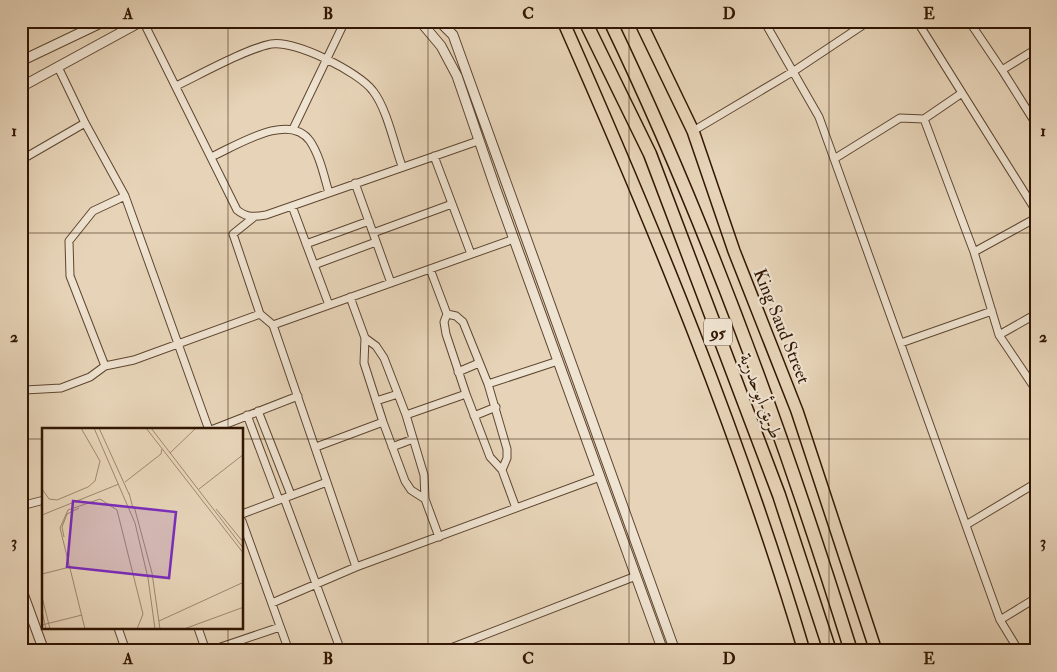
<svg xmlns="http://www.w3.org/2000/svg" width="1057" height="672" viewBox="0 0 1057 672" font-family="'IM FELL Double Pica',Amiri,serif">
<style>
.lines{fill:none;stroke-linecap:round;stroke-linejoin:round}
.minor-casing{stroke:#5e4630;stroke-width:9}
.tertiary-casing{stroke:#5e4630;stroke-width:11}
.primary-casing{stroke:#311603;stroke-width:14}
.motorway-casing{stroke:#311603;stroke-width:15}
.minor{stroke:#efe3d1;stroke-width:7}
.tertiary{stroke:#efe3d1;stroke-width:9}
.primary{stroke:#e7d4b8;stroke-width:11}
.motorway{stroke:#e7d4b8;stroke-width:12}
.grid{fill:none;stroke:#311603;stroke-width:1;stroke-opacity:0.55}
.labels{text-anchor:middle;stroke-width:4.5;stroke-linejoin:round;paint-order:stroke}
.shield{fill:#efe3d1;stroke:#6a5441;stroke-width:1}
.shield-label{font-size:16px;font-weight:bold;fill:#311603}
.street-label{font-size:18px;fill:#311603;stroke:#efe3d1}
.inset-road{fill:none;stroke:#9e8870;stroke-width:1}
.view{fill:#7b2cbf;fill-opacity:0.15;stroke:#7b2cbf;stroke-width:2.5}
.inset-edge{fill:none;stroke:#311603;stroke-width:2.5}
.neatline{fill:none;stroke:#311603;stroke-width:2}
.grid-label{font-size:16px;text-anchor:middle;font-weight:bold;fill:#311603}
</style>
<rect width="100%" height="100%" fill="#e7d4b8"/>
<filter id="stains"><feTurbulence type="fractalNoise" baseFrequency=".004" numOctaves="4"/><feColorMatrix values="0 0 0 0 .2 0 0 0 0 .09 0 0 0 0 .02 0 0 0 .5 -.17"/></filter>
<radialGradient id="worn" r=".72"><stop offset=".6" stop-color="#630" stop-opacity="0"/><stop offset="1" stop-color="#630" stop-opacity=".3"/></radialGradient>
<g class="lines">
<defs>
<path id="minor" d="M143,21L237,210C247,218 254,217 266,215L478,141
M764,21L819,117L1000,620L1019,651
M917,21L1036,211
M969,21L1002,70L1036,49
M58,67L85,123L125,196L209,430
M1002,70L1036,124
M176,86C201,74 246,49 271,44C295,40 359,72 373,91C387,109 394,144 402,166
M962,93L924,119L974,252L999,335L1036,390
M293,129L345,21
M693,131L794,71L869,21
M434,156L471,254
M211,157C236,146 289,111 310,141C320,156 324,176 329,193
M834,159L900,118L924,119
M21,160L85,123
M355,183L391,283
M292,206L329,305
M254,217L233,234L260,314L273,325
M373,233L452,204
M514,239L273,325L356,567L600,477
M306,244L369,221
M974,252L1036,218
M314,265L376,242
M430,269L447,314L456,316L463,322L488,384L507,449V458L502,470L516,508
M350,297L365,338L376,346L384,358L406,415L424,475L425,499L439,537
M447,314L444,322L446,334L466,394L490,457L502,470
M999,335L1036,314
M365,338L364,363L383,422L405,481L411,490L425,499
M901,343L992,311
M105,366L70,276L69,241L93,211L125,196
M21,369L25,390L21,399
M458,372L479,363
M488,384L558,361
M25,390L61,388L90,377L105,366L134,360L260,314
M376,401L398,394
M258,411L291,495
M247,415L279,500
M406,415L466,394
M474,416L496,407
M211,430L298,396
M316,447L383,422
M392,447L413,439
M284,498L341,651
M21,506L44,500
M242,514L327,482
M242,521L289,651
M966,525L1036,483
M272,603L356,567
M1000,620L1036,598
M118,628L126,651
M198,628L206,651
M209,651L280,627
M443,651L636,576"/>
<path id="tertiary" d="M420,21L441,46L457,76L495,187L663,651
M439,21L453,35L675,651
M21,61L105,21
M21,87L142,21
M21,588L44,651
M21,643L24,651"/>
<path id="primary" d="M563,21C654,227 740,435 804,651
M640,21L693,131L734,251L797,411L876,651"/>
<path id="motorway" d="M585,21L650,154L779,495L830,651
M610,21C706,221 785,439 851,651"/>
</defs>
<use href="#minor" class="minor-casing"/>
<use href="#tertiary" class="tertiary-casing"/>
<use href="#primary" class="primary-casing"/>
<use href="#motorway" class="motorway-casing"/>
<use href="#minor" class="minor"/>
<use href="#tertiary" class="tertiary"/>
<use href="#primary" class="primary"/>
<use href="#motorway" class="motorway"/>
</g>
<path class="grid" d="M228,21V430M428,21V651M629,21V651M829,21V651M21,233H1036M21,439H44M242,439H1036M228,628V651"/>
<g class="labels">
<rect class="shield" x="704" y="318.5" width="28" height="27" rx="4"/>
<g class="shield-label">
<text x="718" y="338">95</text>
</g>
<g class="street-label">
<text transform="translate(782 326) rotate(68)" y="6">King Saud Street</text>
<text transform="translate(761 396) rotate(69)" y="6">طريق أبوحدرية</text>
</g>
</g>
<g transform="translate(42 428)">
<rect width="201" height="201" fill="#e7d4b8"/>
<path class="inset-road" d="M52,0L93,95L106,150L113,201M57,0L87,66M104,0L202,126M109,0L202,121M128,25L154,0M83,54L119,26L120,21M0,61L7,71L15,72L46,59L53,53L58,33L39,0M157,61L202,26M87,65L91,80M92,78L110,145L118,201M174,81L202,115M0,87L77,56M22,109L20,99L25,86L37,80M0,146L28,139M0,169L8,201M0,183L4,201M117,193L202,154M0,197L40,187M43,201L18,100L26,82L58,71L75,82L101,186L95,201M142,201L202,179"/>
<path class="view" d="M31,73L134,84L127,150L25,139Z"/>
<rect width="201" height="201" class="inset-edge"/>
</g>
<rect width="1057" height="672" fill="none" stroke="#e7d4b8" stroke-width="55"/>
<rect x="28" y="28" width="1002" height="616" class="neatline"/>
<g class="grid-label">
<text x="128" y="19">A</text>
<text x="328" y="19">B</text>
<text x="528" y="19">C</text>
<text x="729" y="19">D</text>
<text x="929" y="19">E</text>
<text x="14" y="136">1</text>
<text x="1043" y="136">1</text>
<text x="14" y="342">2</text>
<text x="1043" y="342">2</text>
<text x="14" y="547">3</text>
<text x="1043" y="547">3</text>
<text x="128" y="664">A</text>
<text x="328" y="664">B</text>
<text x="528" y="664">C</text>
<text x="729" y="664">D</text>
<text x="929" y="664">E</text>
</g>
<rect width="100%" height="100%" filter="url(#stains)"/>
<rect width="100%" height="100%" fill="url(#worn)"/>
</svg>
